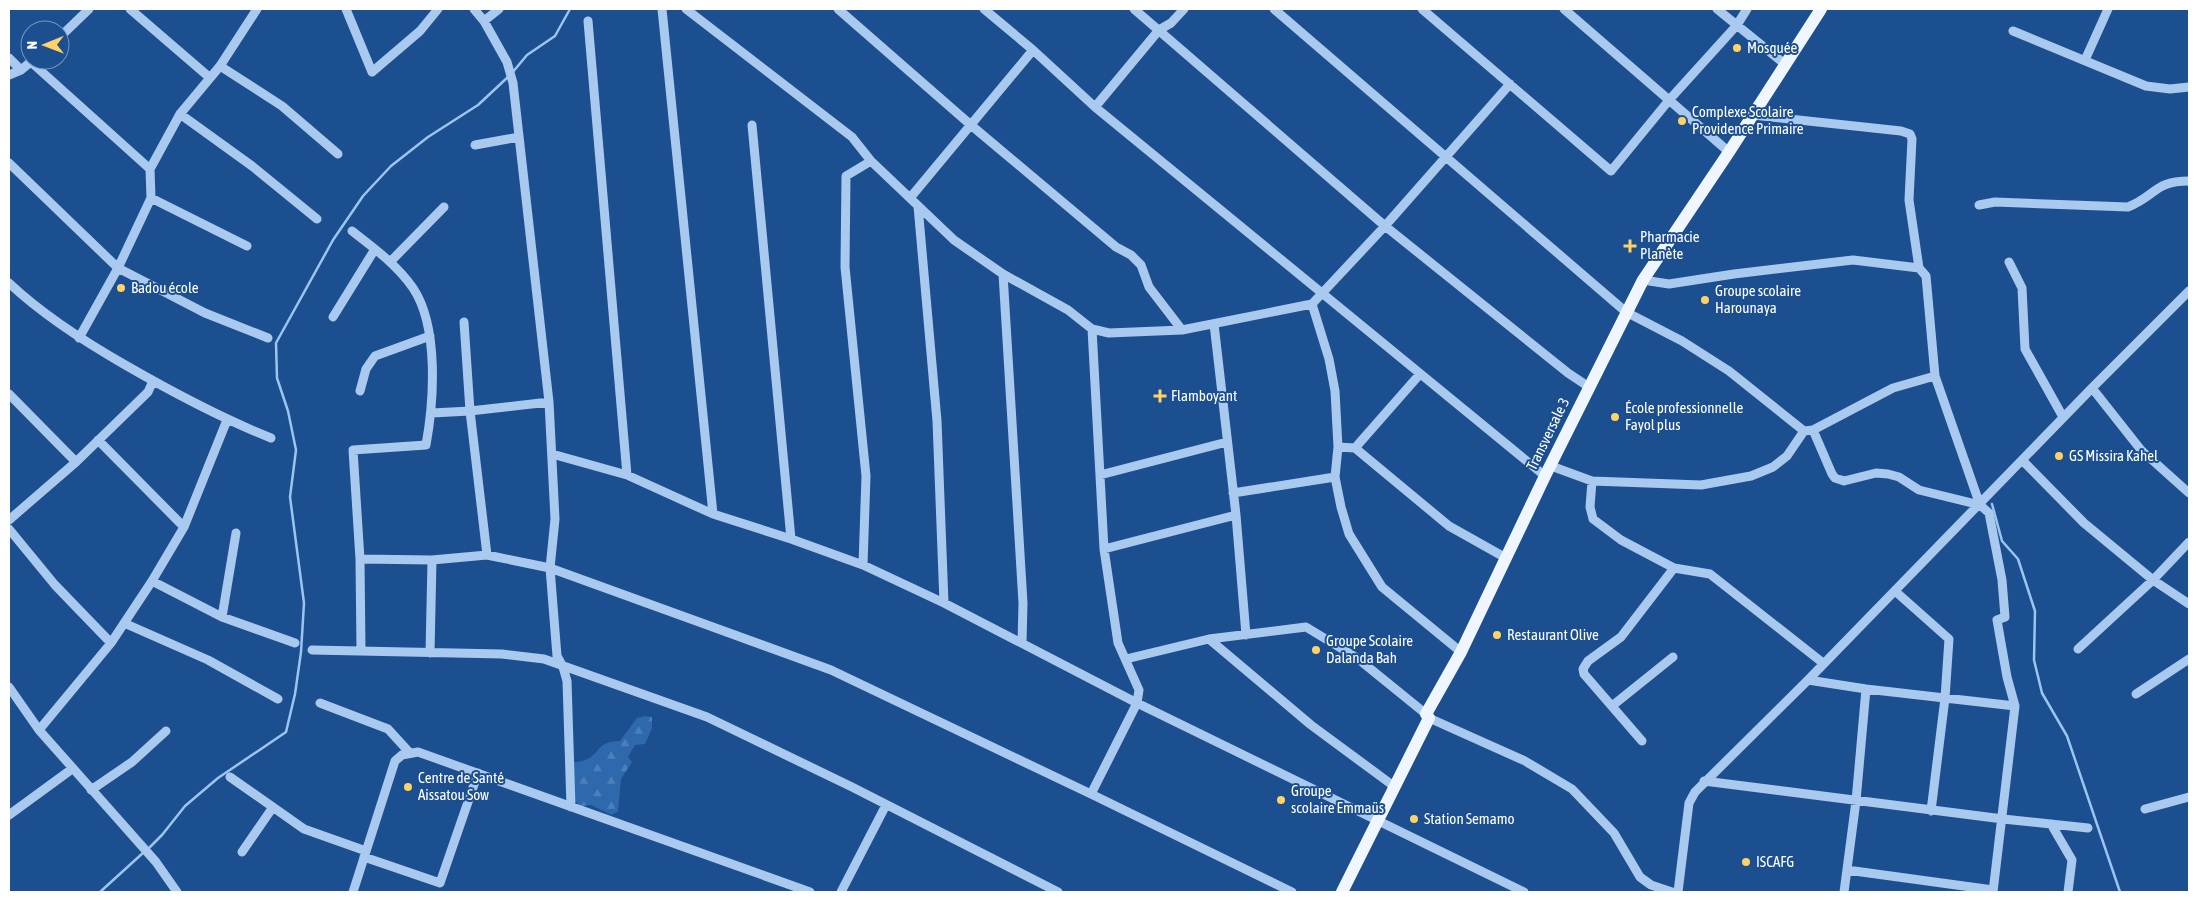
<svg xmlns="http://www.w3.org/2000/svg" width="2198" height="901" viewBox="0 0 2198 901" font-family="'Asap Condensed',sans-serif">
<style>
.forest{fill:url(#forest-firs)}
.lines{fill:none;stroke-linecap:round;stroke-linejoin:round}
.stream{stroke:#9cc4f0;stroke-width:2.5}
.minor{stroke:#a9c9ee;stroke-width:9}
.major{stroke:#f0f6ff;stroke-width:12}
.poi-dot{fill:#ffd166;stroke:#1b4f8f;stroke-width:2}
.labels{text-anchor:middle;stroke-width:4;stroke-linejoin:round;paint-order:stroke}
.poi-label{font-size:15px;fill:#fff;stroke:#1b4f8f;text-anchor:start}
.street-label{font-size:15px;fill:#fff;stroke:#1b4f8f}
</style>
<defs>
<pattern id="forest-firs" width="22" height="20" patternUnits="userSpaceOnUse" patternTransform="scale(1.25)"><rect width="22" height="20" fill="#2e69ad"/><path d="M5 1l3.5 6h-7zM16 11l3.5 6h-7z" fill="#4d80b9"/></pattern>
</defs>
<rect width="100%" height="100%" fill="#1b4f8f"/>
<path class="forest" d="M645,716L652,717V728L645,744L635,745L628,757L632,762L621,779L618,811L612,815L591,805L581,806L569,797L570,762C573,762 579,762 582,761C600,757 595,741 620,741L637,718Z"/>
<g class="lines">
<path class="stream" d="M512,73L527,55L555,36L570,9
M1992,504L2002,541L2018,559L2035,611L2034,660L2042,693L2067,736L2120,892
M148,849L162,835L185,806L218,778L286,732L295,694L301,652L304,603L290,497L296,450L288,411L277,378L276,343L333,240L363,196L391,166L428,137L478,105L508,77
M100,892L144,852"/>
<path class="minor" d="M130,9L209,77
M346,9L372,72L420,31L438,9
M474,9L484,21L499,9
M662,9L713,514
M686,9L852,137L871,161L954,240L1003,274L1068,310L1092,329L1109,333L1182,330L1312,304L1385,226L1510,84
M838,9L972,126L1116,247L1131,255L1141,265L1149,287L1182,330
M984,9L1033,50L1095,107L1545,476
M1134,9L1385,226L1568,373L1589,387
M1274,9L1626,312L1682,341L1729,371L1804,431
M1422,9L1611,171L1670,99L1737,25L1747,9
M1564,9L1729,152
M1717,9L1786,65
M484,21L507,62L513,83L549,402L555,519L550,568L557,656L563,667L567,681L571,807
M588,21L627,475
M2013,31L2146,86L2170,89L2189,87
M60,37L89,9
M9,58L21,70
M2085,60L2108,9
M31,62L150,169
M220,66L282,106L338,154
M9,75L21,70L33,60
M1095,107L1159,30L1171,23L1184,9
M180,114L252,166L317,219
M1753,115L1901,131L1910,134L1912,139L1909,200L1919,268
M752,125L791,539
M475,145L519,137
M9,163L118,268L205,313L268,338
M151,198L247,246
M910,198L1033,50
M1979,205L1995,202L2128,207C2156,196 2154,181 2189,181
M918,206L937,421L944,603
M352,231C374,248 397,265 413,288C439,327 434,401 426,445L353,450L360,559L361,651
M391,261L444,207
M2009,262L2022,288L2025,349L2063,417
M1003,274L1023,603L1022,643
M1643,280L1669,284L1734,274L1853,260L1919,268L1926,276L1935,376L1980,505L1989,513L2002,580L2005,617L1997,620L2007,677L2015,706L1993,892
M9,283C44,316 85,342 127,366C174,393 221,418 271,438
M1312,304L1329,359L1335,391L1338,447L1335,477L1341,507L1349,534L1382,587L1461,652
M333,317L375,249
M464,322L470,411L487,555
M1214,324L1236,515L1246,635
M79,338L118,268L151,198L150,169L180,114L220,66L257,9
M2092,388L2141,450L2189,493
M360,391L366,369L375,356L430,336
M9,394L76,462
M432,413L470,411L549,402
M1813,430L1832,474L1835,478L1844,481L1876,473L1888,474L1899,477L1919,490L1980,505
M98,440L184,527
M1338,447L1355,448L1420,374
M1355,448L1449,526L1506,558
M552,454L627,475L713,514L791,539L863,565L944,603L1137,703L1524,892
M2022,460L2084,523L2153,580L2189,604
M1551,466L1592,481L1701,485L1751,476L1773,467L1787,456L1804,431L1813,430L1893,388L1935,376
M1100,475L1227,442
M1592,481L1590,507L1593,519L1621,540L1674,568L1710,574L1823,663
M1233,493L1335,477
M9,520L76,462L148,392L153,381
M9,529L55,585L111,643
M1104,549L1236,515
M360,559L432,560L487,555L550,568L710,626L831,670L1091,794L1292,892
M863,565L866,476L845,267L846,176L871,161
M152,581L222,617L295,643
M1895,591L1949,639L1945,698L1931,811
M222,617L236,533
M124,623L208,660L278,699
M1209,639L1311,725L1395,787
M2078,649L2153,580L2189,542
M312,650L502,654L544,659L707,717L852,787L1058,892
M430,653L432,560
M1126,659L1209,639L1306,627L1357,658L1426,714
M1808,680L1866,689L2015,706
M9,687L39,730L156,862L177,892
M2136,694L2189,659
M320,703L388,729L409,752
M1612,706L1673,657
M1429,718L1525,761L1572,789L1614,833L1640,877L1651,885L1672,892
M39,730L111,643L152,581L184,527L227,420
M1642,741L1584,674L1583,669L1588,661L1621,637L1674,568
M230,777L304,829L366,851
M1704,781L2003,819L2088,828
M91,790L132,762L166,731
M1091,794L1137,703L1139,690L1118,643L1104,549L1092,329
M2145,809L2189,797
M9,815L72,769
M2051,824L2072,860L2068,892
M242,852L273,807
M364,857L440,883L478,773
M1847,870L1993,890
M353,892L395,761L402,755L418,752L810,892
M841,892L886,805
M1678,892L1689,803L1695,792L1808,680L2092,388L2189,291
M1844,892L1856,801L1866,689"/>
<path class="major" d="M1342,892L1429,718L1426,714L1461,652L1545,476L1643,280L1729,152L1821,9"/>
</g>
<g class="poi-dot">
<circle cx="1737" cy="48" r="5"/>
<circle cx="1682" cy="121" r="5"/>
<path d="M1627.5 238.5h5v5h5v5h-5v5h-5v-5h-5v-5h5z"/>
<circle cx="121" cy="288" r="5"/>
<circle cx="1705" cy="300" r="5"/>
<path d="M1157.5 388.5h5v5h5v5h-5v5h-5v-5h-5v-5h5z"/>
<circle cx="1615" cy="417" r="5"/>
<circle cx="2059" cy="456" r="5"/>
<circle cx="1497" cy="635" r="5"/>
<circle cx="1316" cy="650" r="5"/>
<circle cx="408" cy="787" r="5"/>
<circle cx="1281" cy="800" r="5"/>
<circle cx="1414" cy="819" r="5"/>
<circle cx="1746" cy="862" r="5"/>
</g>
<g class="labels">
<g class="poi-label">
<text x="1747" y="53">Mosquée</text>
<text x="1692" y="117">Complexe Scolaire<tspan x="1692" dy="17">Providence Primaire</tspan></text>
<text x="1640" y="242">Pharmacie<tspan x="1640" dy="17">Planète</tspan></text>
<text x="131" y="293">Badou école</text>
<text x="1715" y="296">Groupe scolaire<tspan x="1715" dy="17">Harounaya</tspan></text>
<text x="1171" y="401">Flamboyant</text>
<text x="1625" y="413">École professionnelle<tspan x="1625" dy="17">Fayol plus</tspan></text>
<text x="2069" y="461">GS Missira Kahel</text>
<text x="1507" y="640">Restaurant Olive</text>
<text x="1326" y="646">Groupe Scolaire<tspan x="1326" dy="17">Dalanda Bah</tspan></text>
<text x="418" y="783">Centre de Santé<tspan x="418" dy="17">Aissatou Sow</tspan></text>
<text x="1291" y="796">Groupe<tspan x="1291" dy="17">scolaire Emmaüs</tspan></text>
<text x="1424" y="824">Station Semamo</text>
<text x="1756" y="867">ISCAFG</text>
</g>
<g class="street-label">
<text transform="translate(1548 434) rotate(-64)" y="5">Transversale 3</text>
</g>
</g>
<rect width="2198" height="901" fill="none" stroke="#ffffff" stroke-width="20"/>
<g transform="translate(45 45) rotate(269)"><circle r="24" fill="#1b4f8f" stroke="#7695bc"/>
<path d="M0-4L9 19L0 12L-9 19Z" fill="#ffd166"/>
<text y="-8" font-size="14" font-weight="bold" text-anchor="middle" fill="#ffffff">N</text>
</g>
</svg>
